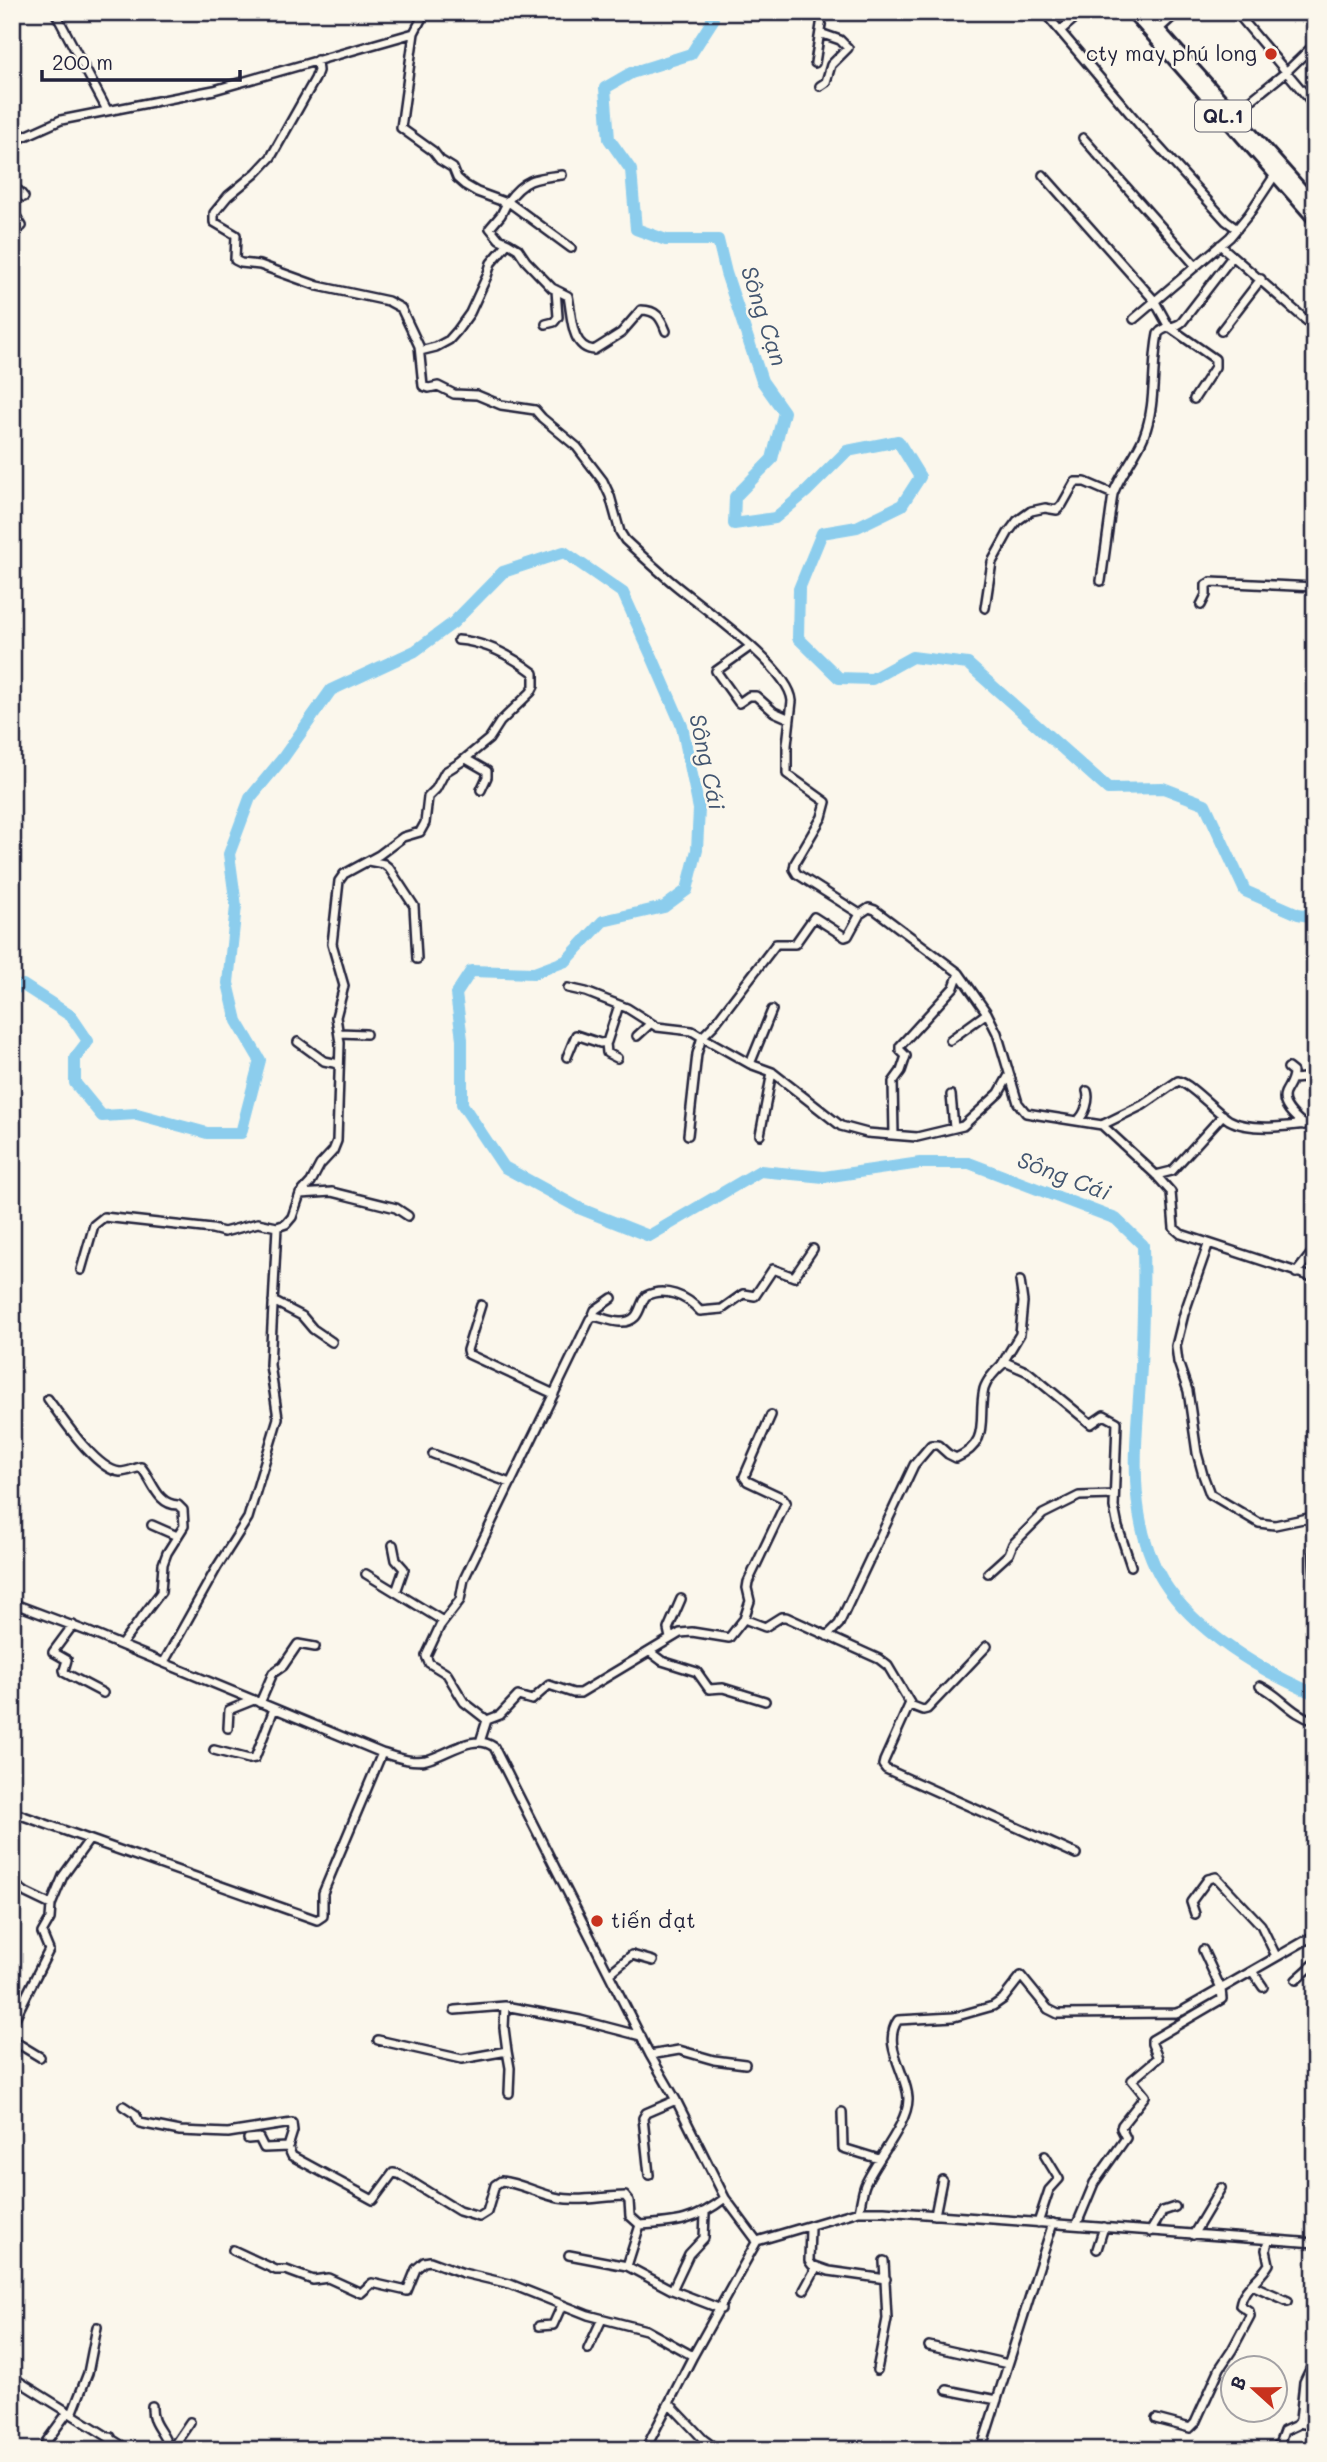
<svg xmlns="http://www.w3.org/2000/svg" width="1327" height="2462" viewBox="0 0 1327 2462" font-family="Mali,sans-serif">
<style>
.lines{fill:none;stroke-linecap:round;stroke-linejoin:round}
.river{stroke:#8ccded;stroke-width:12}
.minor-casing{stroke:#22223b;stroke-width:12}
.highway-casing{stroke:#22223b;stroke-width:16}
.minor{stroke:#fbf7ec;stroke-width:7}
.highway{stroke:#fbf7ec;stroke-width:10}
.poi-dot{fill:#c8321e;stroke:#fbf7ec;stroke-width:2.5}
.labels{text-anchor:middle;stroke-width:5;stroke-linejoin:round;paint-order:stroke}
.shield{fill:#fbf7ec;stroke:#636270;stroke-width:2}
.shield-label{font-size:19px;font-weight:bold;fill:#22223b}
.poi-label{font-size:21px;fill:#22223b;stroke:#fbf7ec;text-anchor:end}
.water-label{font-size:23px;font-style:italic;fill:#425570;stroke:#fbf7ec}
</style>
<rect width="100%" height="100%" fill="#fbf7ec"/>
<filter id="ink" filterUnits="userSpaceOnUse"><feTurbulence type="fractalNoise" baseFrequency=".0143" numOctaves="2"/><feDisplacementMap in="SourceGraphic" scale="14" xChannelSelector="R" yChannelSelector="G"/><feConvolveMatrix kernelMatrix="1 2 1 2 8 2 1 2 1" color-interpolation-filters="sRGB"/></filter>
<g filter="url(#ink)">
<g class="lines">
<path class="river" d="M710,12L713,20L691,54L631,73L605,88L609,139L631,170L636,229L666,240H718L726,273L762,381L784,412L772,459L735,497L734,524L775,518L806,492L847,451L898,441L920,477L902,505L857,527L822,533L799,589L798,638L839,678L872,679L912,657L968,664L1108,789L1163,788L1205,804L1245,891L1298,914L1315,917
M12,990L23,985L71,1016L88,1041L75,1058V1083L102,1116L137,1114L207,1133H241L260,1060L237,1021L228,983L236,906L229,854L250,798L283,758L331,690L415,651L453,623L503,572L564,552L623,593L653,659L682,726L699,809L697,850L687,890L664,907L603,921L566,961L534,973L471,971L456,994L462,1039V1104L504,1167L581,1209L649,1236L760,1171L824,1177L920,1163H969L1116,1219L1143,1245C1144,1286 1143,1326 1141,1367C1137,1438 1124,1517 1163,1581C1195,1632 1261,1671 1315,1694"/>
<defs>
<path id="minor" d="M55,12L107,110
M1044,12L1149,136L1226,221L1237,229
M1236,12L1315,106
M1158,30L1178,12
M1060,31L1082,12
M414,33L401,128L433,151L440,160L453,168L457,178L465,185L477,192L507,203L501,215L490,228L499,239L508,243L491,263L487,276L470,313L457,331L449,340L436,347L420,351
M820,33L840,40L848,48L831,65L826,82L820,86
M317,60L318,71L315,79L271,157L256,173L228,196L214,213V222L236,235L235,260L241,263L260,265L318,286L388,301L401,308L419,346L423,386L429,388L438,386L454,394L477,395L501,405L535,410L542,418L577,447L603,481L610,496L620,532L625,540C641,555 657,570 674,584C700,606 790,668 792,701L787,745V774L826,802L822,817L795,863L794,869L797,874L860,914L869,908L875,910L959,973L987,1013L997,1033L1018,1103L1026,1113L1102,1125L1156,1175L1171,1192L1174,1228L1181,1234L1315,1278
M815,63L823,12
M1234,114L1286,72L1315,44
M1083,138L1195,265
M12,142L61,120L214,90L414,33L425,12
M1043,175L1154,300L1169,327L1215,359V367L1194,399
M12,193L19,191L24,197
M507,201L571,248
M507,202C524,179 534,178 562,175
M12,210L22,226L12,233
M508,243L518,249L526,261L552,288L568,296C572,314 570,348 594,350L621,333L641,310C657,310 661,318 666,331
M1220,245L1315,328
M1134,319L1230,237L1249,214L1275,175
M546,324L554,322L558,317L556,290
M1221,331L1261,279
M1101,581L1113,494
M1201,605L1206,595V585L1211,582L1315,587
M985,608L992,562L1008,533L1017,521L1031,511L1045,508L1057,510L1062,505L1075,482H1085L1113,494C1121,473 1136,456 1144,436C1157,402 1151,368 1158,334C1164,325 1175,329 1182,322L1232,257
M751,646L716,671L739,703L749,696H756L774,712L790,719
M466,759L487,771V777L481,790
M368,861L384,864L389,868L414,906L417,959
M568,988L586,992L627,1008L657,1027L692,1031L702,1037L750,1064L772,1072L841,1126L867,1133L917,1137L963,1126L999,1093L1008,1077
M339,1033L366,1034
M637,1036L650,1024
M950,1040L987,1013
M298,1042L324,1061L339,1064
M606,1043L607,1053L617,1058
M567,1057L576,1035L600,1043L607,1042L619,1005
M750,1064L772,1010
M1288,1068L1293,1072C1293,1081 1289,1085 1285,1093C1280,1105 1296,1118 1304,1125
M1293,1079L1315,1077
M951,1095L954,1128
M1077,1121C1085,1115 1090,1100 1087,1091
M1102,1125L1143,1105L1178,1081C1190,1083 1216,1112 1229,1120C1250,1132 1292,1126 1315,1123
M688,1135L697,1054L702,1037L714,1025L776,944H795L814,917L845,937L848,936L860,914
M760,1135L772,1072
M894,1135L893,1082L901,1071L906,1056L900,1050V1046L954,987L959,973
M1156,1175L1172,1171L1223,1115
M300,1194L332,1192L396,1208L408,1216
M1208,1245L1184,1314L1176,1346L1178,1362L1188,1391L1197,1453L1203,1475L1210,1494L1259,1523L1275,1525L1308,1518L1312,1525L1315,1580
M81,1270L94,1225L104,1217L212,1229L224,1232L258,1223L277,1227L286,1224L292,1217L300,1194L311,1182L320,1165L333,1151L337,1141L340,1043L336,1017L344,986L332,944L339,881L344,874L379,855L403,837L420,832L425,823L428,797L436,789L445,772L461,762L489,739L500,722L531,692L534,686V673C513,657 486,642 458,640
M1296,1273L1315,1249
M273,1301L302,1316L313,1329L332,1342
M481,1305L467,1350L468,1354L554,1394
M592,1317L595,1310L612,1298
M1002,1364L1020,1334L1023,1302L1020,1281
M48,1399C62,1418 96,1470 120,1472C127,1472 135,1468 141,1467C153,1481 157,1505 178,1505L183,1510L184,1526L167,1553L163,1564L161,1592L121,1645
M433,1454L510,1483
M152,1525L177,1536
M393,1545L396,1560L404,1569L396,1592
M988,1573L1009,1554L1013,1544L1043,1514L1079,1496L1114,1495
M366,1574L443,1621
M12,1603L89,1632L382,1753C396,1757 411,1763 426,1760C448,1755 473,1732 494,1747L650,2055L676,2100L725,2198L757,2241
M744,1619L750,1601L747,1588L748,1582L786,1502L783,1498L747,1481L744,1477L771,1415
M73,1625L53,1652L67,1660L64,1670L65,1673L103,1693
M827,1636L839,1624L914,1465L931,1445H938L948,1454L956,1458C992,1442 977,1418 984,1389C987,1379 997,1369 1005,1362L1028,1372L1091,1424L1104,1415L1117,1422L1114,1507L1118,1527L1131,1566
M670,1638L668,1629L681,1599
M650,1652L662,1661L697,1672L709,1689L723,1688L765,1701
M164,1662L217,1567L248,1518L278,1418L270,1365L277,1227
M1260,1686C1280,1695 1292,1715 1315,1721
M260,1703L273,1673L283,1666L298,1644L315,1647
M910,1705L923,1710L927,1709L987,1646
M487,1720L464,1702L447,1674L429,1663L426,1656L440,1626L460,1600L464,1579L590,1319L594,1316C605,1318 624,1328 635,1317C640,1312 641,1302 646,1296C664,1286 687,1296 700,1311L722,1309L743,1294L755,1296L773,1269L794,1277L813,1249
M228,1728L229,1710L254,1700
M480,1742L487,1720L500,1715L518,1696L532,1700L549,1685L573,1693H580L680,1633L692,1632L729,1638L744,1619L765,1627L781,1617H786L879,1659L888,1666L910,1703L884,1761L883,1765L886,1769L1076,1854
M214,1750L249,1759L255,1758L274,1709
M12,1812L317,1920L323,1916V1893L382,1753
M12,1883L26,1893L51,1905
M1195,1914L1191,1902L1208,1879L1216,1877L1261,1925L1276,1956
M1252,1971L1263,1987
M610,1973L632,1955L653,1961
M1296,1980L1315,1963
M455,2010L505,2006
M12,2024L49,1950L42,1933L50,1919L51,1905L63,1876L89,1840
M12,2040L40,2057
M378,2040L462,2059L507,2051L504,2028L505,2006L580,2020L641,2036
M507,2051L510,2068L509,2093
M650,2055L679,2050L714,2060L745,2064
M123,2106L135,2114L140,2123L180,2131L228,2133L292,2123L293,2131L288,2147L292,2156L373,2200L393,2173L399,2174L459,2211L479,2217L487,2212L495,2185L501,2181C520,2183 539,2194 559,2198C582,2202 603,2196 625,2196L629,2201L630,2216L640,2225L627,2266
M842,2112L843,2148L879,2159
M248,2139L259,2138L264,2148L288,2147
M649,2175L643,2118L646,2113L676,2100
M859,2211C861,2203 862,2193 865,2185C875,2161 909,2123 908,2098C907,2074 881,2044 898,2020L954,2017L993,2006L1003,1999L1021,1976L1048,2009L1058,2014L1176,2013L1182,2011L1315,1935
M935,2215L942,2180
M1038,2223L1049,2190L1059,2179L1045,2156
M1077,2224L1094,2183L1126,2138L1121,2128L1122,2125L1145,2096L1132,2080L1158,2058L1152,2044V2040L1222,1999L1221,1989L1203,1950
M640,2225C676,2223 696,2221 725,2198
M810,2227L809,2261L812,2265L829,2271L886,2279
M1150,2232L1163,2211L1175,2207
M1193,2235L1221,2188
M1097,2249L1104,2227
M233,2250L276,2270H286L313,2280L328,2278L361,2293L372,2283L407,2291L416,2269L424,2262L430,2261L463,2273L510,2284L588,2315L646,2330L693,2356
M569,2255L627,2266L672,2290L721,2309
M1252,2285L1288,2301
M672,2290L689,2254L704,2238L705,2214
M804,2290L816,2268
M539,2326L553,2325L562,2305
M929,2346L1008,2364
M588,2349L602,2319
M877,2370L887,2319L884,2261
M12,2377L129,2450
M947,2390L997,2400
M670,2404L703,2439L718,2450
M152,2406C151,2427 165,2431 169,2450
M72,2414L88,2373L97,2327
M1156,2419L1190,2428L1195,2423L1220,2368L1232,2350L1250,2316L1249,2311L1240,2305C1243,2287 1260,2280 1269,2264L1266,2250L1268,2240
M1299,2423L1315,2426
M46,2442L68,2412
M1279,2443L1291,2450
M107,2450L111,2437
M171,2450L190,2422
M645,2450L693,2356L757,2241L859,2211H884L1315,2243
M981,2450L1053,2223
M1277,2450L1284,2431L1297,2425L1300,2420L1304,2382L1315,2359"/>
<path id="highway" d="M1132,12L1315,220
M1143,12L1315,205"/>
</defs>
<use href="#minor" class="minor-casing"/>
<use href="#highway" class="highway-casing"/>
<use href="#minor" class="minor"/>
<use href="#highway" class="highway"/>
</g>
</g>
<g class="poi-dot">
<circle cx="1271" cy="54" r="7"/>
<circle cx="597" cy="1921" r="7"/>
</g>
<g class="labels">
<rect class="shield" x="1195" y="100.5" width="56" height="31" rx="5"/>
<g class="shield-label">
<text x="1223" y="123">QL.1</text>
</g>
<g class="poi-label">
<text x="1257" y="61">cty may phú long</text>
<text x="611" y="1928" text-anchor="start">tiến đạt</text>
</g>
<g class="water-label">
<text transform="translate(764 316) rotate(72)" y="8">Sông Cạn</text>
<text transform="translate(707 762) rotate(78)" y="8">Sông Cái</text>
<text transform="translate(1064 1176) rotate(21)" y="8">Sông Cái</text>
</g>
</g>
<rect width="1327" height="2462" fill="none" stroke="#fbf7ec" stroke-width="42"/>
<rect x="21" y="21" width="1285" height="2420" fill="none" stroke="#22223b" stroke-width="2.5" filter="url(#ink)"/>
<g transform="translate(1254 2389) rotate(291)"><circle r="33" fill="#fbf7ec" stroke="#a4a2a5" stroke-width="2"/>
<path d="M0-5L12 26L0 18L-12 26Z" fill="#c8321e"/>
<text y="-10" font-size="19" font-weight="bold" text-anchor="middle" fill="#22223b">B</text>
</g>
<path d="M42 70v10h198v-10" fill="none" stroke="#22223b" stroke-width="3.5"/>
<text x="52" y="70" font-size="21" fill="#22223b" stroke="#fbf7ec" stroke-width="5" paint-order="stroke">200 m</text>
</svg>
